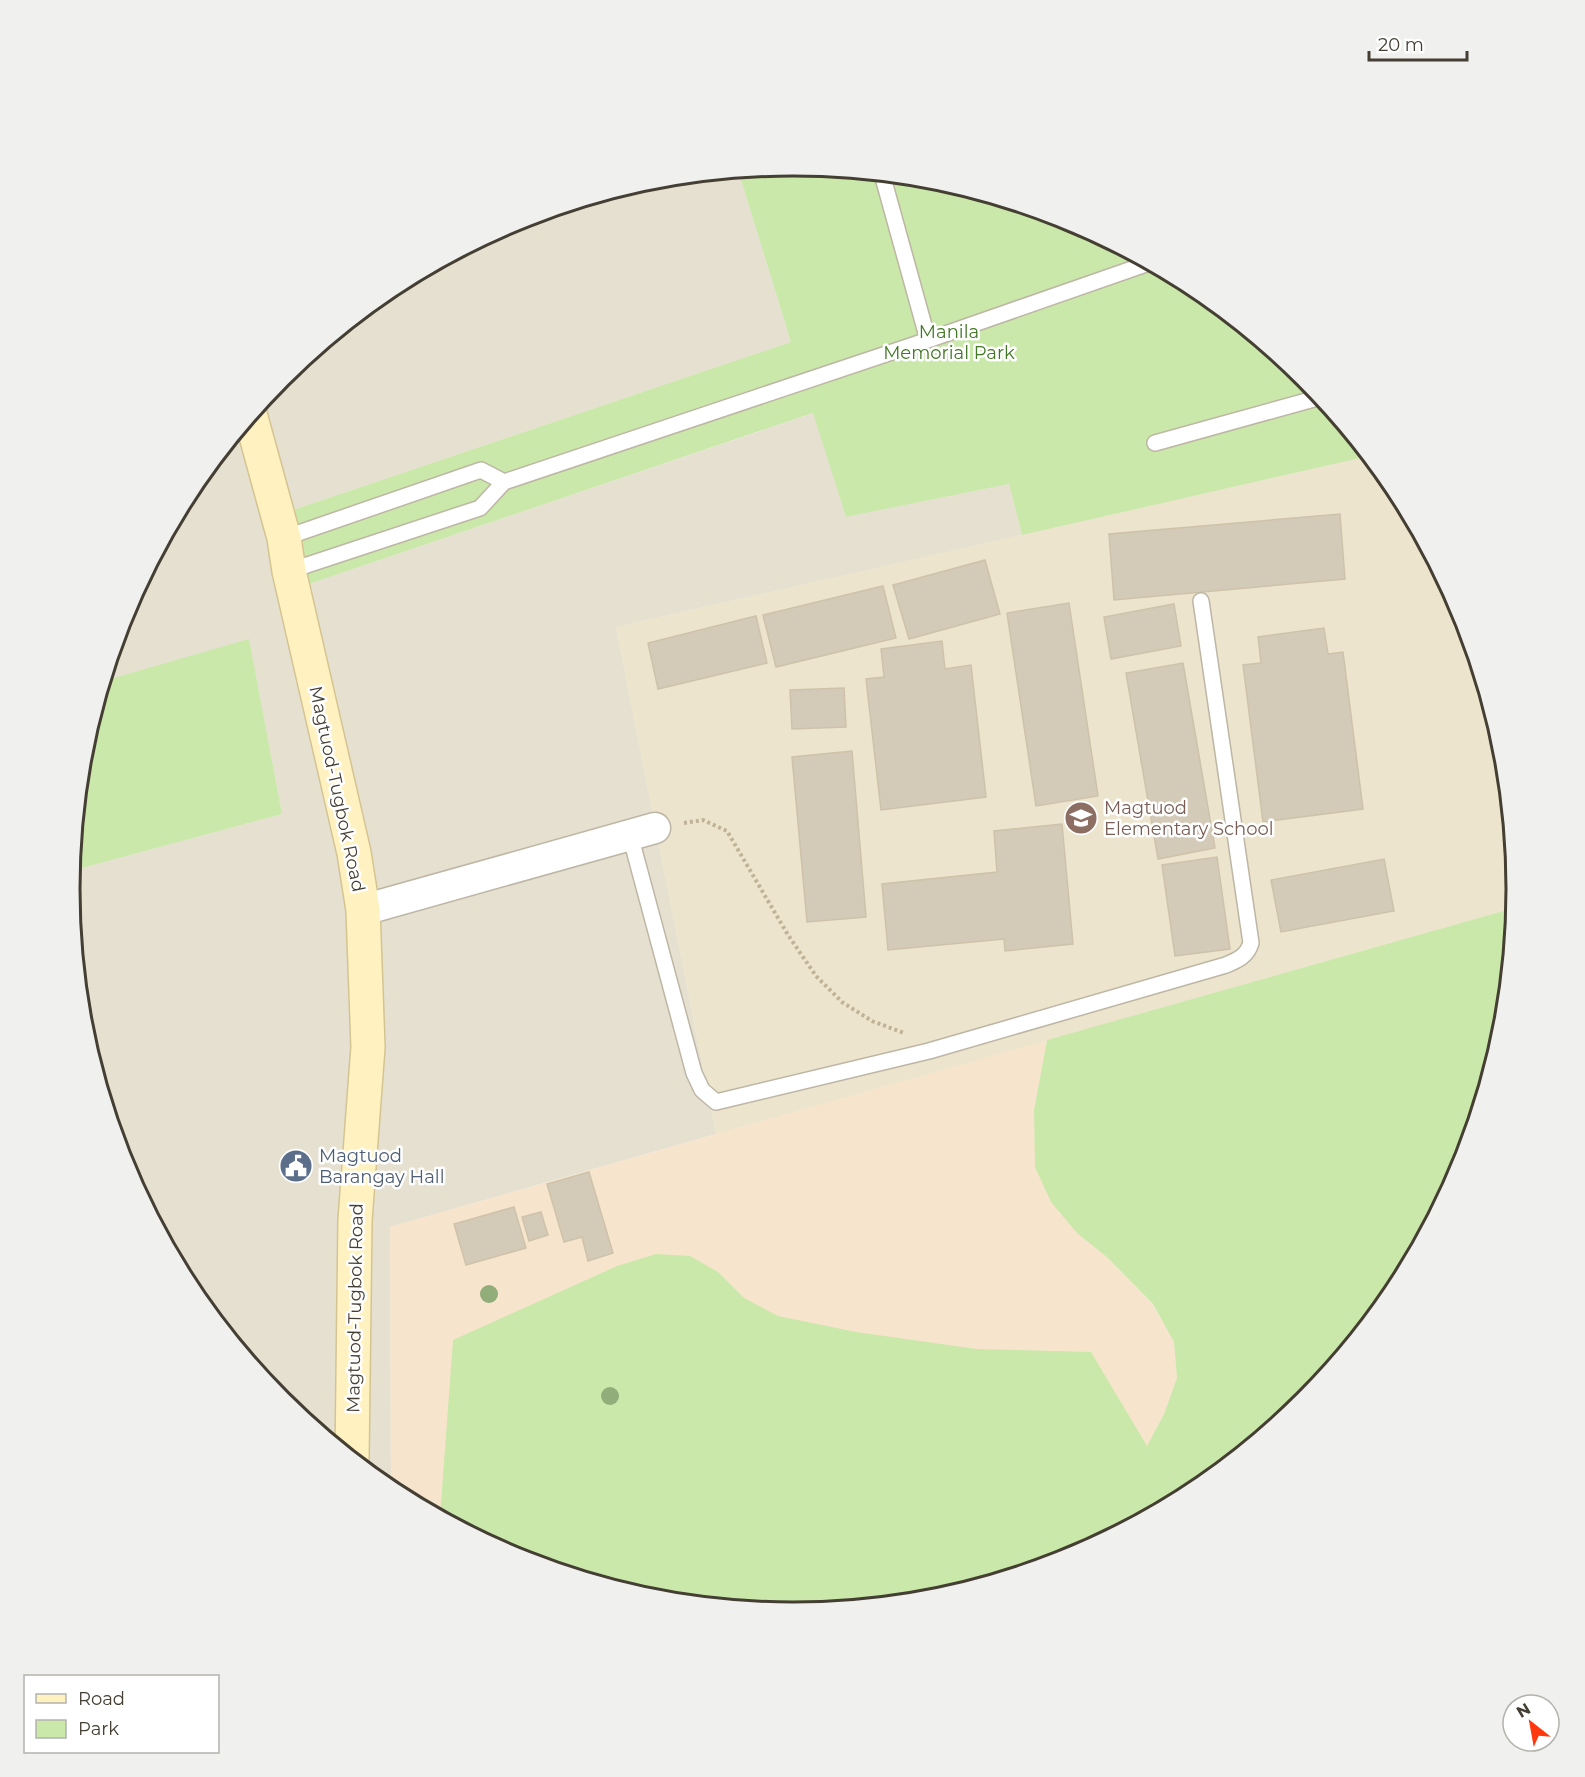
<svg xmlns="http://www.w3.org/2000/svg" width="1585" height="1777" viewBox="0 0 1585 1777" font-family="Montserrat,sans-serif">
<style>
.residential{fill:#e6e0d1}
.commercial{fill:#f6e5cc}
.education{fill:#ece4cc}
.green{fill:#cae8aa}
.building{fill:#d4cab8;stroke:#cfc2ab;stroke-width:1.5}
.lines{fill:none;stroke-linecap:round;stroke-linejoin:round}
.service-casing{stroke:#beb6a5;stroke-width:18}
.minor-casing{stroke:#beb6a5;stroke-width:33}
.secondary-casing{stroke:#d4c491;stroke-width:36}
.path{stroke:#c0b296;stroke-width:4;stroke-dasharray:3 3;stroke-linecap:butt}
.service{stroke:#fff;stroke-width:15}
.minor{stroke:#fff;stroke-width:30}
.secondary{stroke:#fff2c0;stroke-width:33}
.tree{fill:#91ad7a}
.labels{text-anchor:middle;stroke-width:5;stroke-linejoin:round;paint-order:stroke}
.park-label{font-size:18px;fill:#427725;stroke:#fff}
.street-label{font-size:18px;fill:#443e33;stroke:#fff}
.education-label{font-size:18px;fill:#785e54;stroke:#fff;text-anchor:start}
.service-label{font-size:18px;fill:#4e5e75;stroke:#fff;text-anchor:start}
.rim{fill:none;stroke:#443e33;stroke-width:3}
</style>
<rect width="100%" height="100%" fill="#f2eee3"/>
<path class="residential" d="M738,170L791,342L287,512L306,585L814,413L846,517L1009,484L1022,535L616,627L716,1134L390,1227L391,1490L281,1400L191,1290L124,1165L83,1029L69,888L71,871L282,814L249,640L103,681L124,611L191,486L281,377L391,287L516,220L652,179Z"/>
<path class="commercial" d="M1047,1040L1034,1110L1077,1233L1108,1258L1153,1305L1174,1342L1177,1378L1164,1414L1147,1446L1069,1557L933,1598L792,1612L651,1598L515,1557L391,1490L390,1227Z"/>
<path class="education" d="M1369,456L1394,487L1461,612L1502,748L1516,889L1514,908L716,1134L616,627Z"/>
<path class="green" d="M793,165L934,179L1070,220L1195,287L1304,377L1369,456L1022,535L1009,484L846,517L813,413L306,585L287,512L791,342L738,170Z
M249,639L282,814L71,871L83,747L103,681Z
M1514,908L1502,1030L1461,1166L1394,1291L1304,1400L1194,1490L1069,1557L933,1598L792,1612L651,1598L515,1557L440,1517L453,1340L617,1266L656,1254L690,1256L718,1272L744,1298L778,1316L856,1332L977,1349L1091,1352L1147,1446L1164,1414L1177,1378L1174,1342L1153,1304L1108,1258L1077,1233L1051,1202L1035,1167L1034,1110L1047,1040Z"/>
<path class="building" d="M1340,514L1345,579L1114,600L1109,534Z
M985,560L1000,614L909,639L893,585Z
M883,586L896,638L776,667L763,615Z
M1069,603L1098,796L1036,806L1007,613Z
M1174,604L1181,646L1111,659L1104,617Z
M756,616L767,663L658,689L648,643Z
M1324,628L1328,654L1343,652L1363,809L1263,822L1243,665L1261,663L1258,637Z
M942,641L945,669L971,665L986,797L881,810L866,679L884,677L881,649Z
M1183,663L1215,848L1158,859L1126,673Z
M844,688L846,727L792,729L790,690Z
M852,751L866,917L807,922L792,757Z
M1062,824L1073,944L1005,951L1004,939L888,950L882,884L997,872L994,831Z
M1217,857L1230,949L1175,956L1162,865Z
M1384,859L1394,911L1281,932L1271,880Z
M589,1172L613,1253L588,1261L582,1237L564,1242L547,1184Z
M514,1207L526,1248L466,1265L454,1224Z
M541,1212L548,1235L529,1241L522,1217Z"/>
<g class="lines">
<defs>
<path id="service" d="M882,174L928,340
M1155,443L1321,397
M284,538L481,470L504,482
M289,571L480,508L504,482L928,340L1149,263
M630,835L694,1073L702,1090L716,1102L929,1051L1226,965C1238,960 1247,956 1251,943L1201,601"/>
<path id="minor" d="M363,910L655,828"/>
<path id="secondary" d="M250,414L284,538L289,571L354,853L363,910L368,1047L355,1220L352,1459"/>
</defs>
<use href="#service" class="service-casing"/>
<use href="#minor" class="minor-casing"/>
<use href="#secondary" class="secondary-casing"/>
<path class="path" d="M684,823L703,820L727,831L788,935L816,976L842,1002L872,1021L904,1033"/>
<use href="#service" class="service"/>
<use href="#minor" class="minor"/>
<use href="#secondary" class="secondary"/>
</g>
<g class="tree">
<circle cx="489" cy="1294" r="9"/>
<circle cx="610" cy="1396" r="9"/>
</g>
<defs>
<symbol id="school-disc" viewBox="-11 -11 22 22"><circle r="9.5" fill="#8d6e63" stroke="#fff"/><path d="M0-5L7-2L0 1L-7-2ZM-4 1L0 2.5L4 1V4Q0 6-4 4Z" fill="#fff"/></symbol>
<symbol id="civic-disc" viewBox="-11 -11 22 22"><circle r="9.5" fill="#5c6f8a" stroke="#fff"/><path d="M-.6-6.5H3V-4.5H.6V-3L4-1V1h2V6H-6V1h2V-1L-.6-3ZM-1.2 2.5V6h2.4V2.5Z" fill="#fff"/></symbol>
</defs>
<g fill-rule="evenodd">
<use href="#school-disc" x="1062" y="799" width="38" height="38"/>
<use href="#civic-disc" x="277" y="1147" width="38" height="38"/>
</g>
<g class="labels">
<g class="park-label">
<text x="949" y="338">Manila<tspan x="949" dy="21">Memorial Park</tspan></text>
</g>
<g class="street-label">
<text transform="translate(337 789) rotate(78)" y="6">Magtuod-Tugbok Road</text>
<text transform="translate(355 1308) rotate(-89)" y="6">Magtuod-Tugbok Road</text>
</g>
<g class="education-label">
<text x="1104" y="814">Magtuod<tspan x="1104" dy="21">Elementary School</tspan></text>
</g>
<g class="service-label">
<text x="319" y="1162">Magtuod<tspan x="319" dy="21">Barangay Hall</tspan></text>
</g>
</g>
<path d="M0 0H1585V1777H0ZM80 889a713 713 0 1 1 1426 0a713 713 0 1 1-1426 0Z" fill="#f0f0ef" fill-rule="evenodd"/>
<path class="rim" d="M80 889a713 713 0 1 1 1426 0a713 713 0 1 1-1426 0Z"/>
<rect x="24" y="1675" width="195" height="78" fill="#ffffff" stroke="#b4b2ad" stroke-width="1.5"/>
<rect x="36" y="1694" width="30" height="9" fill="#fff2c0" stroke="#b4b2ad" stroke-width="1.5"/>
<text x="78" y="1705" font-size="18" fill="#443e33">Road</text>
<rect x="36" y="1720" width="30" height="18" fill="#cae8aa" stroke="#b4b2ad" stroke-width="1.5"/>
<text x="78" y="1735" font-size="18" fill="#443e33">Park</text>
<g transform="translate(1531 1723) rotate(329)"><circle r="28" fill="#ffffff" stroke="#b4b2ad" stroke-width="1.5"/>
<path d="M0-4.5L10 22L0 15L-10 22Z" fill="#ff380d"/>
<text y="-9" font-size="16" font-weight="bold" text-anchor="middle" fill="#443e33">N</text>
</g>
<path d="M1369 51v9h98v-9" fill="none" stroke="#443e33" stroke-width="3"/>
<text x="1378" y="51" font-size="18" fill="#443e33" stroke="#ffffff" stroke-width="4.5" paint-order="stroke">20 m</text>
</svg>
